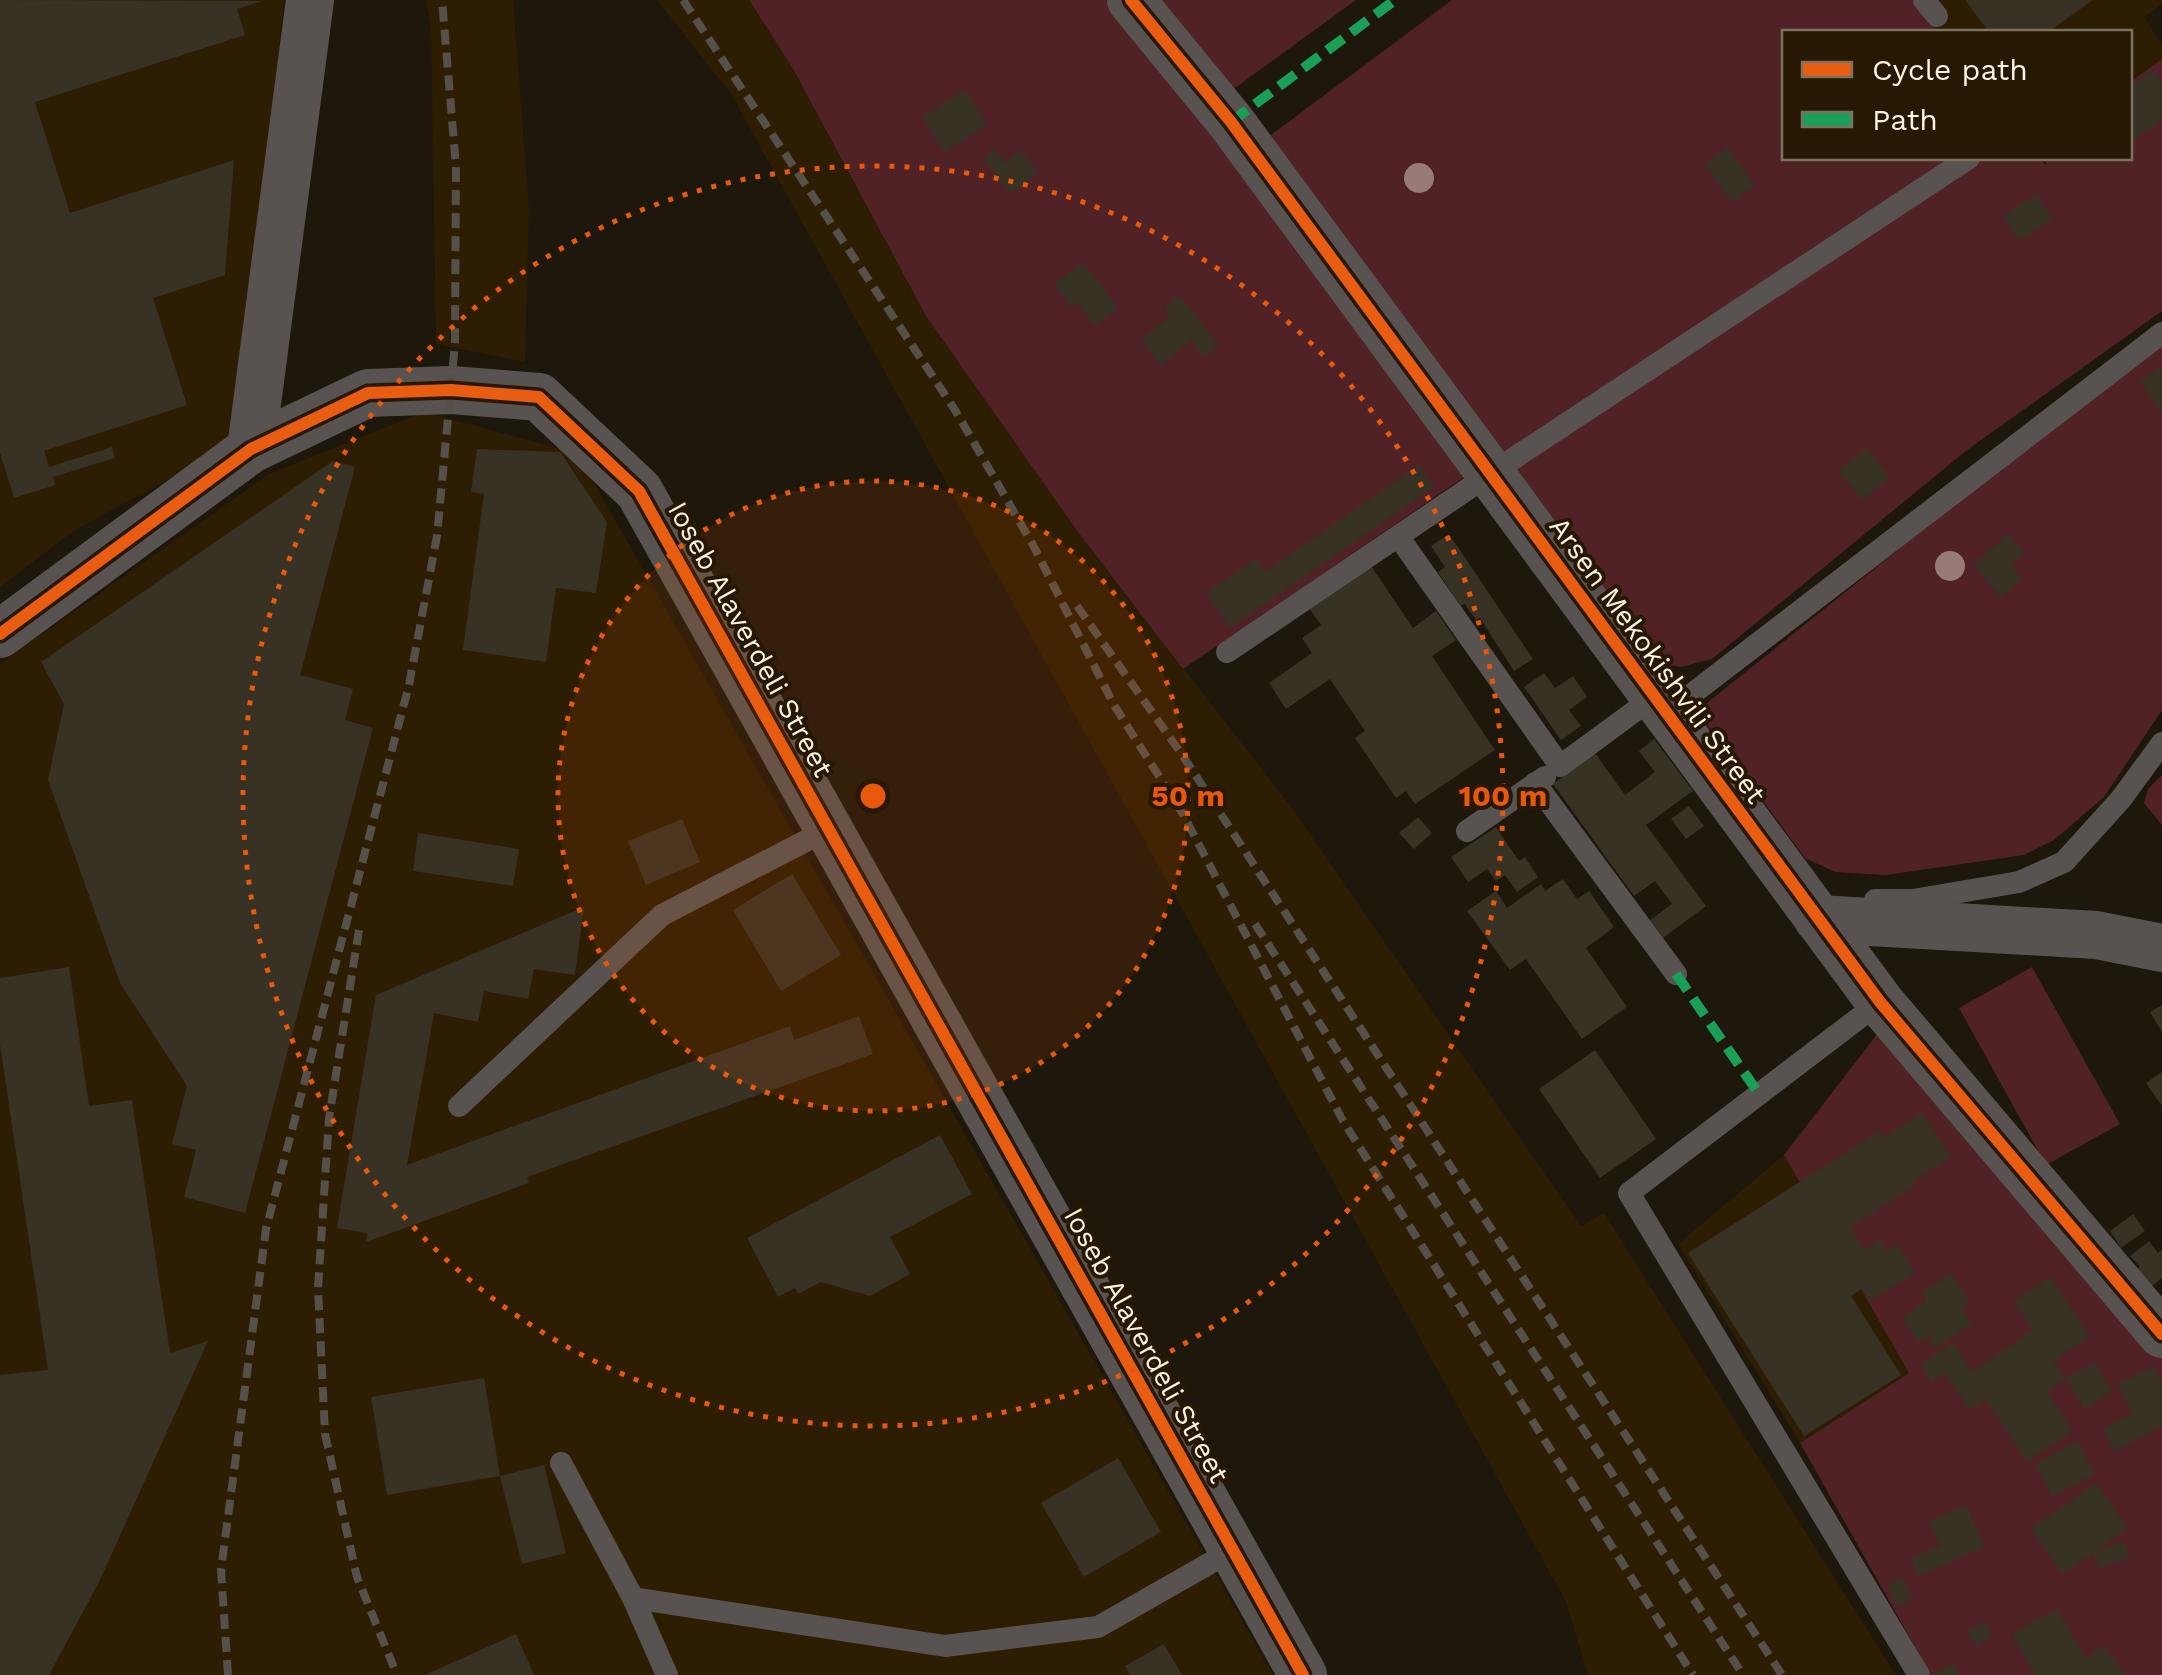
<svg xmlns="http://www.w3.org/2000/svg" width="2162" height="1675" viewBox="0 0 2162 1675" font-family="'Work Sans',sans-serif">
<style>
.built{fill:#2d1d02}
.green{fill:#512225}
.building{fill:#373224}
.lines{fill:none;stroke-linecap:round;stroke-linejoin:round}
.service{stroke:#585350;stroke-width:22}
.minor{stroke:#585350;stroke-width:48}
.rail{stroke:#555049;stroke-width:8;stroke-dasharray:15 8;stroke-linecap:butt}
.quiet{stroke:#1a9f57;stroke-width:10;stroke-dasharray:20 10;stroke-linecap:butt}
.cycleway-casing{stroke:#261803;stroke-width:19}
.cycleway{stroke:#e95d12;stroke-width:12}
.tree{fill:#987a76}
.ring{fill:none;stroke:#e8590c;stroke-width:5;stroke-dasharray:5 10}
.labels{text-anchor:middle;stroke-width:8;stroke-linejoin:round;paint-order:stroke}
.street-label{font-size:28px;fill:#fcf3e6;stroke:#261803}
.centre{fill:#e8590c;stroke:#261803;stroke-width:5}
.ring-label{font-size:30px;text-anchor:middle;font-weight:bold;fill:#e8590c;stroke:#261803;stroke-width:8;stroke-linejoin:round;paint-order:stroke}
</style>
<rect width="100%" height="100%" fill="#1e170b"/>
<path class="built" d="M0,0H284L239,441L75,530L0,587Z
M426,0H513L529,208L525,362L436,344L431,28Z
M657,0H749L792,67L926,316L1078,532L1292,808L1581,1226L1604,1213L1896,1675H1588L1566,1602L731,94Z
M1912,0H2162V4L2144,17L2162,44V59L2130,82V32H1938Z
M424,412L577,453L1273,1675H0V664L269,474Z
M1784,1155L1909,1373L1800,1443L1678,1244Z"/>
<path class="green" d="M749,0H1106L1476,469L1183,669L1078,532L926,316L792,67Z
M1157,0H1356L1228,93Z
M1452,0H1912L1938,32H1784V158H2039L2047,166L2044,158H2130V82L2162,59V311L1967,450L1712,659L1681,667L1658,663L1263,141Z
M2162,345V710L2104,797L2054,840L2024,855L1886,875L1835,872L1805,858L1697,711L2025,448Z
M2162,775V825L2144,803L2148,789Z
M2032,967L2120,1124L2046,1165L1959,1008Z
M1885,1024L2162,1348V1675H1931L1800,1443L1909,1373L1784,1155Z"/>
<path class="building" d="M0,0L262,1L237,9L245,35L35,102L70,213L234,160L225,275L153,298L187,405L44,451L49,467L112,447L115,458L53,477L55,485L14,498L0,453Z
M1965,0H2093L2048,32H1989Z
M2152,70L2162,83V120L2130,143V86Z
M965,90L987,125L944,152L922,117Z
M1728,147L1755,186L1732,202L1705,164Z
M995,149L1006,163L1021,150L1038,172L1011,194L983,159Z
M2036,195L2053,219L2019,241L2003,216Z
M1083,262L1118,308L1095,326L1077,302L1071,307L1054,284Z
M1179,295L1219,345L1204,357L1191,340L1161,365L1141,340L1170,316L1164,308Z
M2162,366V413L2140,381Z
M1867,448L1890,478L1862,500L1838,471Z
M477,449L560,452L607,522L596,593L556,588L546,662L463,650L484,494L471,492Z
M333,461L355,467L300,675L353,689L345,720L373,728L245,1213L184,1197L196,1150L172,1144L187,1086L120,983L48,780L64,704L41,662Z
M1419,465L1434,487L1230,628L1206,593L1256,559L1265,572Z
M1449,534L1533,659L1514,671L1480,618L1476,620L1464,603L1461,606L1438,572L1445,567L1431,546Z
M2008,534L2024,553L2011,566L2022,579L2001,597L1973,565Z
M1369,563L1413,628L1436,611L1456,640L1432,656L1495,750L1415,804L1406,791L1396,798L1355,738L1365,731L1330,679L1286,709L1269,683L1312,653L1302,638L1321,625L1307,605Z
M1544,673L1555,688L1573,676L1587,697L1569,710L1581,726L1561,740L1524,687Z
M1654,739L1693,791L1646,825L1706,906L1663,938L1650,920L1672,904L1655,881L1634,896L1553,784L1595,753L1625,795L1655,772L1639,751Z
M1689,806L1704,826L1686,839L1671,819Z
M1418,817L1432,833L1414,849L1399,833Z
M682,819L700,862L646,885L628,841Z
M1496,827L1519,861L1525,857L1538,877L1517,892L1505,875L1496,881L1487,869L1468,882L1451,857Z
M418,833L519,849L513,886L413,871Z
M792,874L841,955L781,991L733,910Z
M1563,879L1577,899L1589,891L1614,927L1586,948L1627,1007L1582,1039L1526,959L1510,970L1467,911L1496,891L1507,908L1541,884L1545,891Z
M584,907L575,975L534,969L528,999L484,991L478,1022L434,1013L407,1165L790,1026L794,1040L859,1016L873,1054L527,1177L529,1183L366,1242L367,1233L337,1228L376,995Z
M69,967L89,1106L132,1100L170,1353L208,1341L99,1582L49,1675H0V1375L48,1370L0,1044V978Z
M2162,1005V1032L2150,1012Z
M1595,1050L1656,1139L1600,1178L1539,1089Z
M2162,1072V1106L2146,1083Z
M1922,1113L1951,1157L1912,1182L1914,1186L1850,1227L1865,1250L1880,1240L1887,1251L1898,1244L1915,1273L1870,1301L1862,1289L1851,1296L1901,1375L1804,1436L1688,1253L1880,1131L1884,1137Z
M940,1135L972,1194L890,1237L910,1274L870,1296L821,1282L798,1294L795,1288L778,1297L747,1238Z
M2133,1214L2145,1231L2121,1248L2110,1231Z
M2149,1241L2158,1253L2162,1250V1278L2148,1289L2134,1272L2140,1267L2130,1256Z
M1951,1273L1970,1303L1962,1309L1972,1324L1935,1348L1927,1336L1918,1342L1902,1318L1927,1301L1922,1293Z
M2050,1277L2090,1336L2053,1361L2066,1379L2047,1392L2073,1431L2027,1461L1985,1399L1970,1410L1945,1373L1932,1382L1920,1365L1953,1343L1972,1372L2033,1330L2013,1302Z
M2094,1362L2112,1391L2084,1408L2066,1379Z
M2153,1366L2162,1382V1426L2115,1451L2103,1429L2133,1413L2117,1385Z
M484,1378L500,1476L387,1495L371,1397Z
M2078,1441L2094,1474L2052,1496L2035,1464Z
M1118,1458L1161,1532L1084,1577L1041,1503Z
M544,1465L566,1553L522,1564L500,1476Z
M2096,1483L2128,1528L2093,1553L2123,1541L2130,1557L2099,1569L2093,1553L2062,1574L2031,1529Z
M1966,1505L1984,1547L1918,1576L1911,1558L1940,1546L1929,1521Z
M1902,1577L1913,1598L1897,1606L1887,1586Z
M2057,1609L2086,1659L2103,1645L2126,1675H2035L2012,1634Z
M1984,1622L1992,1636L1976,1646L1967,1631Z
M516,1634L534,1675H425Z
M1164,1644L1182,1675H1130L1125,1666Z
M1952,1663L1959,1675H1933Z"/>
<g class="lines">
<path class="service" d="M1924,0L1937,16
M1398,536L1560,766L1654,697
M1227,652L1490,474L1969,158
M1666,714L2162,333
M1535,783L1676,974
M1467,831L1545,777
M1875,900H1913L2019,882L2064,862L2121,799L2162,743
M1880,1002L1629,1193L1919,1675
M459,1106L662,915L829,829
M561,1463L633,1598L945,1646L1098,1627L1233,1550
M633,1598L667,1675"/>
<path class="minor" d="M1131,0L1231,122L1880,1002L2162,1334
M251,449L310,0
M0,634L251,449L368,393L451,390L539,397L639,491L1303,1675
M1818,919L2096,935L2162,948"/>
<path class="rail" d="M683,0L955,410L1033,545L1114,705L1184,816L1343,1121L1693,1675
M1077,606L1183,756L1782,1675
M1255,924L1743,1675
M359,930L329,1118L318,1288L325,1434L357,1577L397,1675
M228,1675L221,1570L266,1229L409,685L437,536L455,343L456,167L442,0"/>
<path class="quiet" d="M1231,122L1395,0
M1676,974L1759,1094"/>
<defs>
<path id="cycleway" d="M1131,0L1231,122L1880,1002L2162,1334
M0,634L251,449L368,393L451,390L539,397L639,491L1303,1675"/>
</defs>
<use href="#cycleway" class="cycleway-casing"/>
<use href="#cycleway" class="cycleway"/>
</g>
<g class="tree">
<circle cx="1419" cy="178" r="15"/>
<circle cx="1950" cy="566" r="15"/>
</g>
<circle cx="873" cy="796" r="315" fill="#e8590c" fill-opacity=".12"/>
<g class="ring">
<circle cx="873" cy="796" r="315"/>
<circle cx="873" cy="796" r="630"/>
</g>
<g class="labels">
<g class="street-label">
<text transform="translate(751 639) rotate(61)" y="10">Ioseb Alaverdeli Street</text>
<text transform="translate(1658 660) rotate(54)" y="10">Arsen Mekokishvili Street</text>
<text transform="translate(1147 1345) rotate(61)" y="10">Ioseb Alaverdeli Street</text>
</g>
</g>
<circle cx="873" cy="796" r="15" class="centre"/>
<g class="ring-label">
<text x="1188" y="806">50 m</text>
<text x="1503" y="806">100 m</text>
</g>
<rect x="1782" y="30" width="350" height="130" fill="#261803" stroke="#7c705e" stroke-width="2.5"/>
<rect x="1802" y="62" width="50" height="15" fill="#e95d12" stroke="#7c705e" stroke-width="2.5"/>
<text x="1872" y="80" font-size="30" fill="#fcf3e6">Cycle path</text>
<rect x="1802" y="112" width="50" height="15" fill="#1a9f57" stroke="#7c705e" stroke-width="2.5"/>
<text x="1872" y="130" font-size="30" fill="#fcf3e6">Path</text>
</svg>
